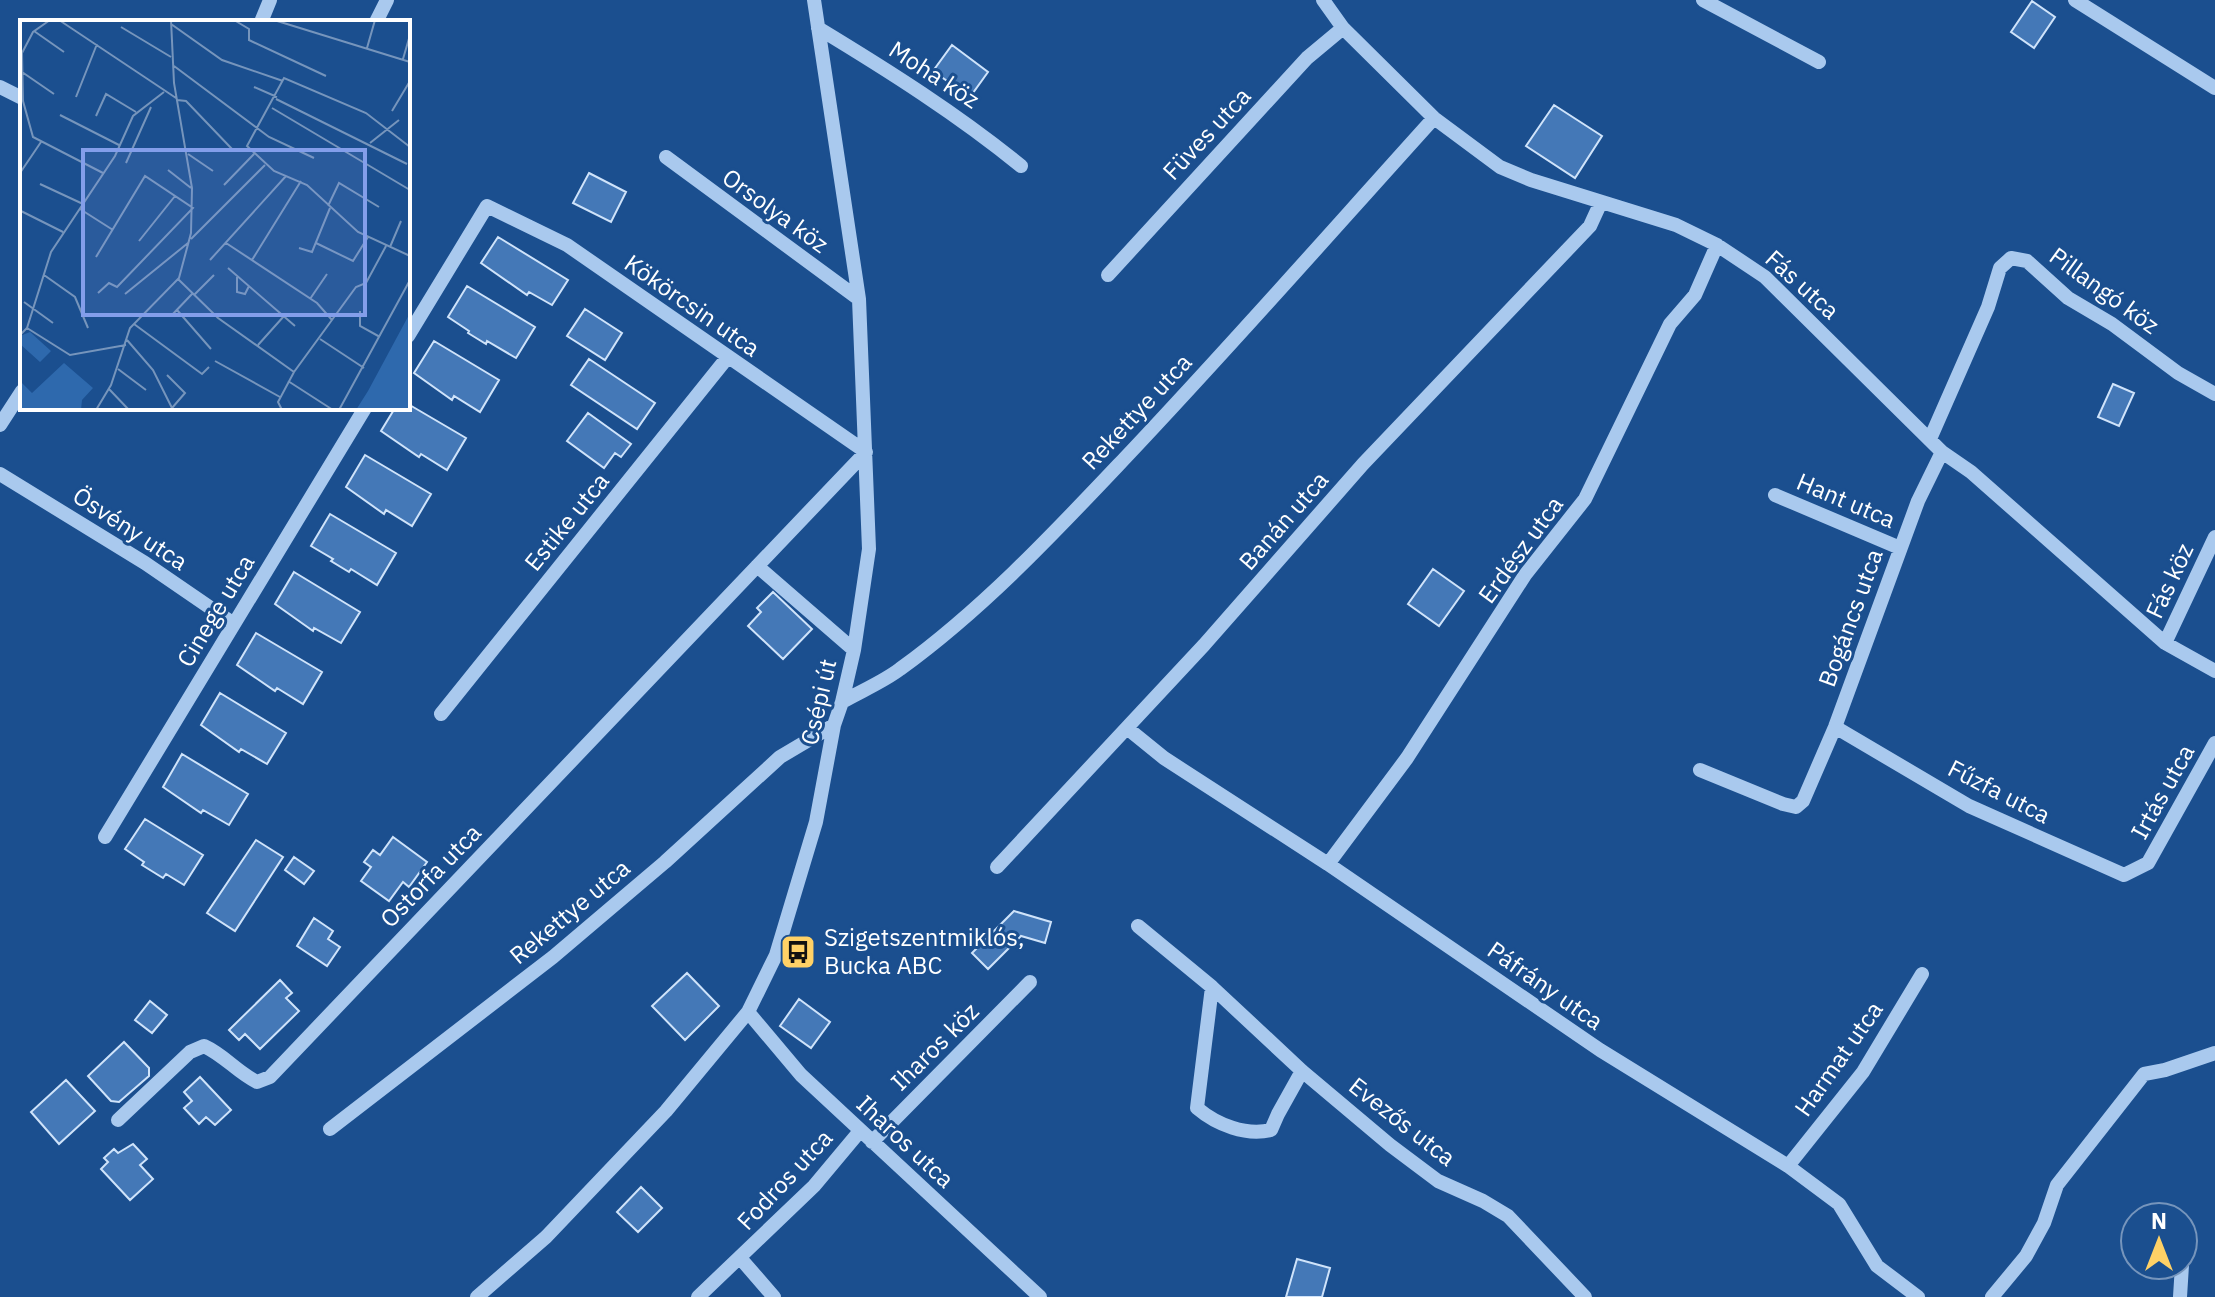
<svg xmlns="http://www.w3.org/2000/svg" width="2215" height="1297" viewBox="0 0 2215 1297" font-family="'IBM Plex Sans',sans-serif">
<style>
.building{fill:#4478b7;stroke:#cfe3fa;stroke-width:2}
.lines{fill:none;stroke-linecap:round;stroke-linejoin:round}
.minor{stroke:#a9c9ee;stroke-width:14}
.labels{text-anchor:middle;stroke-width:6;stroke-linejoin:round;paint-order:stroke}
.street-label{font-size:24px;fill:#fff;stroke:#1b4f8f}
.poi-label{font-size:24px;fill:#fff;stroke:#1b4f8f;text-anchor:start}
.inset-road{fill:none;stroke:#7695bc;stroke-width:2}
.view{fill:#839eea;fill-opacity:0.15;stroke:#839eea;stroke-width:4}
.inset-edge{fill:none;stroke:#fff;stroke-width:4}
</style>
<rect width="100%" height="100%" fill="#1b4f8f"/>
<path class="building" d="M2032,1L2055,17L2034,48L2011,32Z
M952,45L988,72L970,97L933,71Z
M1554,105L1602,136L1575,178L1526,146Z
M589,173L626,192L611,222L573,203Z
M498,237L568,280L552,305L529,292L527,295L481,263Z
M467,286L535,327L516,358L487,341L486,344L468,333L469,331L448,317Z
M585,309L622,333L605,360L567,336Z
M434,341L499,380L480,412L454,396L452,400L414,373Z
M589,359L655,403L637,429L571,385Z
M2113,384L2134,393L2119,426L2098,417Z
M408,404L466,438L447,470L421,454L419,457L381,431L395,408H408Z
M588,413L631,444L621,457L615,453L604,468L567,441Z
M365,455L431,494L412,526L386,510L384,514L346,487Z
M330,514L396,553L377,585L351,569L349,572L331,561L333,559L311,546Z
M1433,569L1464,591L1439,626L1408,604Z
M294,572L360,612L341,643L314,628L313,631L275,604Z
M773,592L812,629L783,659L748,626L761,612L757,608Z
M256,633L322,672L303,704L277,688L275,691L237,665Z
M220,693L286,733L267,764L241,749L239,752L201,725Z
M182,754L248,794L229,825L203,810L201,813L163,787Z
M145,819L203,855L184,885L166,874L163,878L142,865L144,862L125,849Z
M393,837L427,862L409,887L403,882L389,901L361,881L371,867L364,862L373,850L380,855Z
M256,840L283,857L235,931L207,913Z
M294,857L314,871L304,884L285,870Z
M1014,911L1051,922L1045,943L1021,936L988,969L972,953Z
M314,918L333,931L328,939L340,947L327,966L297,946Z
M687,973L719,1006L685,1040L652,1006Z
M280,980L292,993L286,998L299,1011L260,1049L245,1034L239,1040L229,1030Z
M799,999L830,1022L811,1048L780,1026Z
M150,1001L167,1015L152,1033L135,1020Z
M124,1042L149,1068V1076L119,1102L111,1101L88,1076Z
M200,1077L231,1110L215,1125L206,1117L199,1124L184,1108L192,1101L184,1092Z
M66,1080L95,1111L59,1144L31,1112Z
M133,1144L147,1159L140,1165L153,1179L130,1200L101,1169L108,1162L104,1158L114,1149L118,1153Z
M641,1187L662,1208L638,1232L617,1212Z
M1297,1259L1330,1268L1322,1297H1286Z"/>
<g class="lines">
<path class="minor" d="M1323,0L1343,28L1434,118L1500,167L1531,180L1676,225L1717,245L1765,277L1942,452L1971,472L2165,643L2215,671
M1703,0L1819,62
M2075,0L2215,88
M261,22L270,0
M376,22L387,0
M818,28C889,71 957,114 1021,166
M0,87L22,98
M666,157L859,299
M1108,275L1307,58L1343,28
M0,425L22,391
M1930,439L1988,307L2000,268L2011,258L2027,261L2068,298L2112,324L2178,373L2215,394
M0,474L145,563L234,624
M1775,495L1900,548
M757,566L854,650
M2165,643L2215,537
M842,702C861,691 883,682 900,669C983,609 1055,532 1125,458C1230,347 1331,232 1434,118
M441,714L727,358
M1835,727L1969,806L2124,875L2148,863L2215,743
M1127,728L1164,758L1328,864L1600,1050L1788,1166L1839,1204L1877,1266L1918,1297
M1700,770L1783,804L1796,807L1803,801L1835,727L1918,501L1942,452
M105,837L365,408
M1328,864L1407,758L1525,575L1585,499L1670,324L1695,295L1717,245
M997,867L1204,645L1363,464L1590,226L1601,202
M1138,926L1212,987L1302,1071L1390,1145L1438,1181L1483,1201L1508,1216L1585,1297
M1212,987L1197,1108C1217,1125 1246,1136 1271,1130L1278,1114L1302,1071
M748,1012L801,1075L1040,1297
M118,1120L190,1052L204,1046C224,1055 237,1072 257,1082L270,1077L866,452L567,245L487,206L408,336
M330,1129L553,957L665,862L780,757L834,725
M872,1142L1030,982
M1788,1166L1863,1072L1922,974
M741,1259L774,1297
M477,1297L546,1237L666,1111L748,1012L776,955L816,822L834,725L842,702L854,650L869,549L859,299L814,0
M698,1297L814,1186L860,1131
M1992,1297L2026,1256L2044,1223L2057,1185L2144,1074L2165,1070L2215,1053
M2180,1297L2182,1265"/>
</g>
<defs>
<symbol id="bus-square" viewBox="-11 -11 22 22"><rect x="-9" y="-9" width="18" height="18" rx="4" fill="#ffd166" stroke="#1b4f8f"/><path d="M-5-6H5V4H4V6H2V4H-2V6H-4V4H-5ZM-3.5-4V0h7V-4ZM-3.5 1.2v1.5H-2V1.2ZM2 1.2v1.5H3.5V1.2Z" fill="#111"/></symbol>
</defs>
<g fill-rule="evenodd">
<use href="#bus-square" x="778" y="932" width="40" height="40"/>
</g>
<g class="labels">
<g class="street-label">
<text transform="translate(934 75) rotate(33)" y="8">Moha köz</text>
<text transform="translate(1207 134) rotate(-47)" y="8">Füves utca</text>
<text transform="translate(775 211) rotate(36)" y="8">Orsolya köz</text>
<text transform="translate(1802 285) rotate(42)" y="8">Fás utca</text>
<text transform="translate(2104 291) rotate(36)" y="8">Pillangó köz</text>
<text transform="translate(692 306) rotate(35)" y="8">Kökörcsin utca</text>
<text transform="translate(1137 412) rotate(-47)" y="8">Rekettye utca</text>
<text transform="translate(1846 501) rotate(23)" y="8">Hant utca</text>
<text transform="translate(1284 521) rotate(-49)" y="8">Banán utca</text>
<text transform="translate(567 522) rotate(-51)" y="8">Estike utca</text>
<text transform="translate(130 529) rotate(33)" y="8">Ösvény utca</text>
<text transform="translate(1521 550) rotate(-54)" y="8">Erdész utca</text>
<text transform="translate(2170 581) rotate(-65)" y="8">Fás köz</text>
<text transform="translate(216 611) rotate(-59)" y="8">Cinege utca</text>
<text transform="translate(1851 618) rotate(-70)" y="8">Bogáncs utca</text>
<text transform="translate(819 702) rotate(-77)" y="8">Csépi út</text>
<text transform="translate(1999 792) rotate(27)" y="8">Fűzfa utca</text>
<text transform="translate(2163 792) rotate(-61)" y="8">Irtás utca</text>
<text transform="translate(431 876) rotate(-46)" y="8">Ostorfa utca</text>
<text transform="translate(570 912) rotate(-40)" y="8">Rekettye utca</text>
<text transform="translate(1545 986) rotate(35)" y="8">Páfrány utca</text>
<text transform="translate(935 1047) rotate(-45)" y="8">Iharos köz</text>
<text transform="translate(1839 1059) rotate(-55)" y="8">Harmat utca</text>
<text transform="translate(1402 1122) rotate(38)" y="8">Evezős utca</text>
<text transform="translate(905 1142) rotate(43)" y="8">Iharos utca</text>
<text transform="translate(785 1180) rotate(-47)" y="8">Fodros utca</text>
</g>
<g class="poi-label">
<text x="824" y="946">Szigetszentmiklós,<tspan x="824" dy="28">Bucka ABC</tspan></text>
</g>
</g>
<g transform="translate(20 20)">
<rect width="390" height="390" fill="#1b4f8f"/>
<path d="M390,293V390H336L348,371ZM10,312L31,331L20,342L0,324V316ZM44,343L73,368L62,380L61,390H0V361L12,373Z" fill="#2e69ad"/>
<path class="inset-road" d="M30,0L13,12L2,33L3,81L13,117L83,153M39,0L156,78M214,0L229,9V20L306,56M254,0L390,42M151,4L202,40L263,61M101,7L151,37M14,11L44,32M347,28L355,0M383,39L390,15M154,46L249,117L294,138M2,52L34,74M234,67L257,77M56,77L77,24M256,79L387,144M157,80L166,81L212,129M252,88L390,170M372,91L390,61M40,95L99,125M76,96L86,74L116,92M350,123L379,100M390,127L346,93L264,58L227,126L254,151L287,165L338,212L390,236M168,134L193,151M106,143L131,87M148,150L171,168M0,153L21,122M20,164L63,184M204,165L234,134M308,186L319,163L359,187M60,189L93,210M1,191L43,212M171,219L245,145M119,221L155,176M206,223L297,283L312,300M296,223L333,241L348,217M370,227L381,201M279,228L292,232L310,188M76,237L125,156L173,188L97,267L89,263L78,273M190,240L266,156M232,240L281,161M208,248L275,306M24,255L55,277L68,308M217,257V272L225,274L229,266M158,259L198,298L274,352M105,274L168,223M174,275L194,255M290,279L307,254M4,282L33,303M157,290L191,329M340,291V306L360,317M151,296L172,274M114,304L182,354L189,347M7,308L50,335L106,325M0,315L7,308L31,232L95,136L113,96L144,72M300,319L344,348M107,320L133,350L153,390M238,325L264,296M195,341L260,377M98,349L126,370M147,355L165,373L152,388M268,361L313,390M89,369L109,390M76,390L91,365L110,308L159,258L171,213L172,168L154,63L151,0M262,390L258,382L274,352L336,267L346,263L366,226M319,390L390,260"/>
<path class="view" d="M63,130H345V295H63Z"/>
<rect width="390" height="390" class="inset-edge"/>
</g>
<g transform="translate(2159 1241)"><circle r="38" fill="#1b4f8f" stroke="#7695bc" stroke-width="2"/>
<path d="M0-6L14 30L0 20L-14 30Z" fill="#ffd166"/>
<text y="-12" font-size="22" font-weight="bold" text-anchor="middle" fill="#ffffff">N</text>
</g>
</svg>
